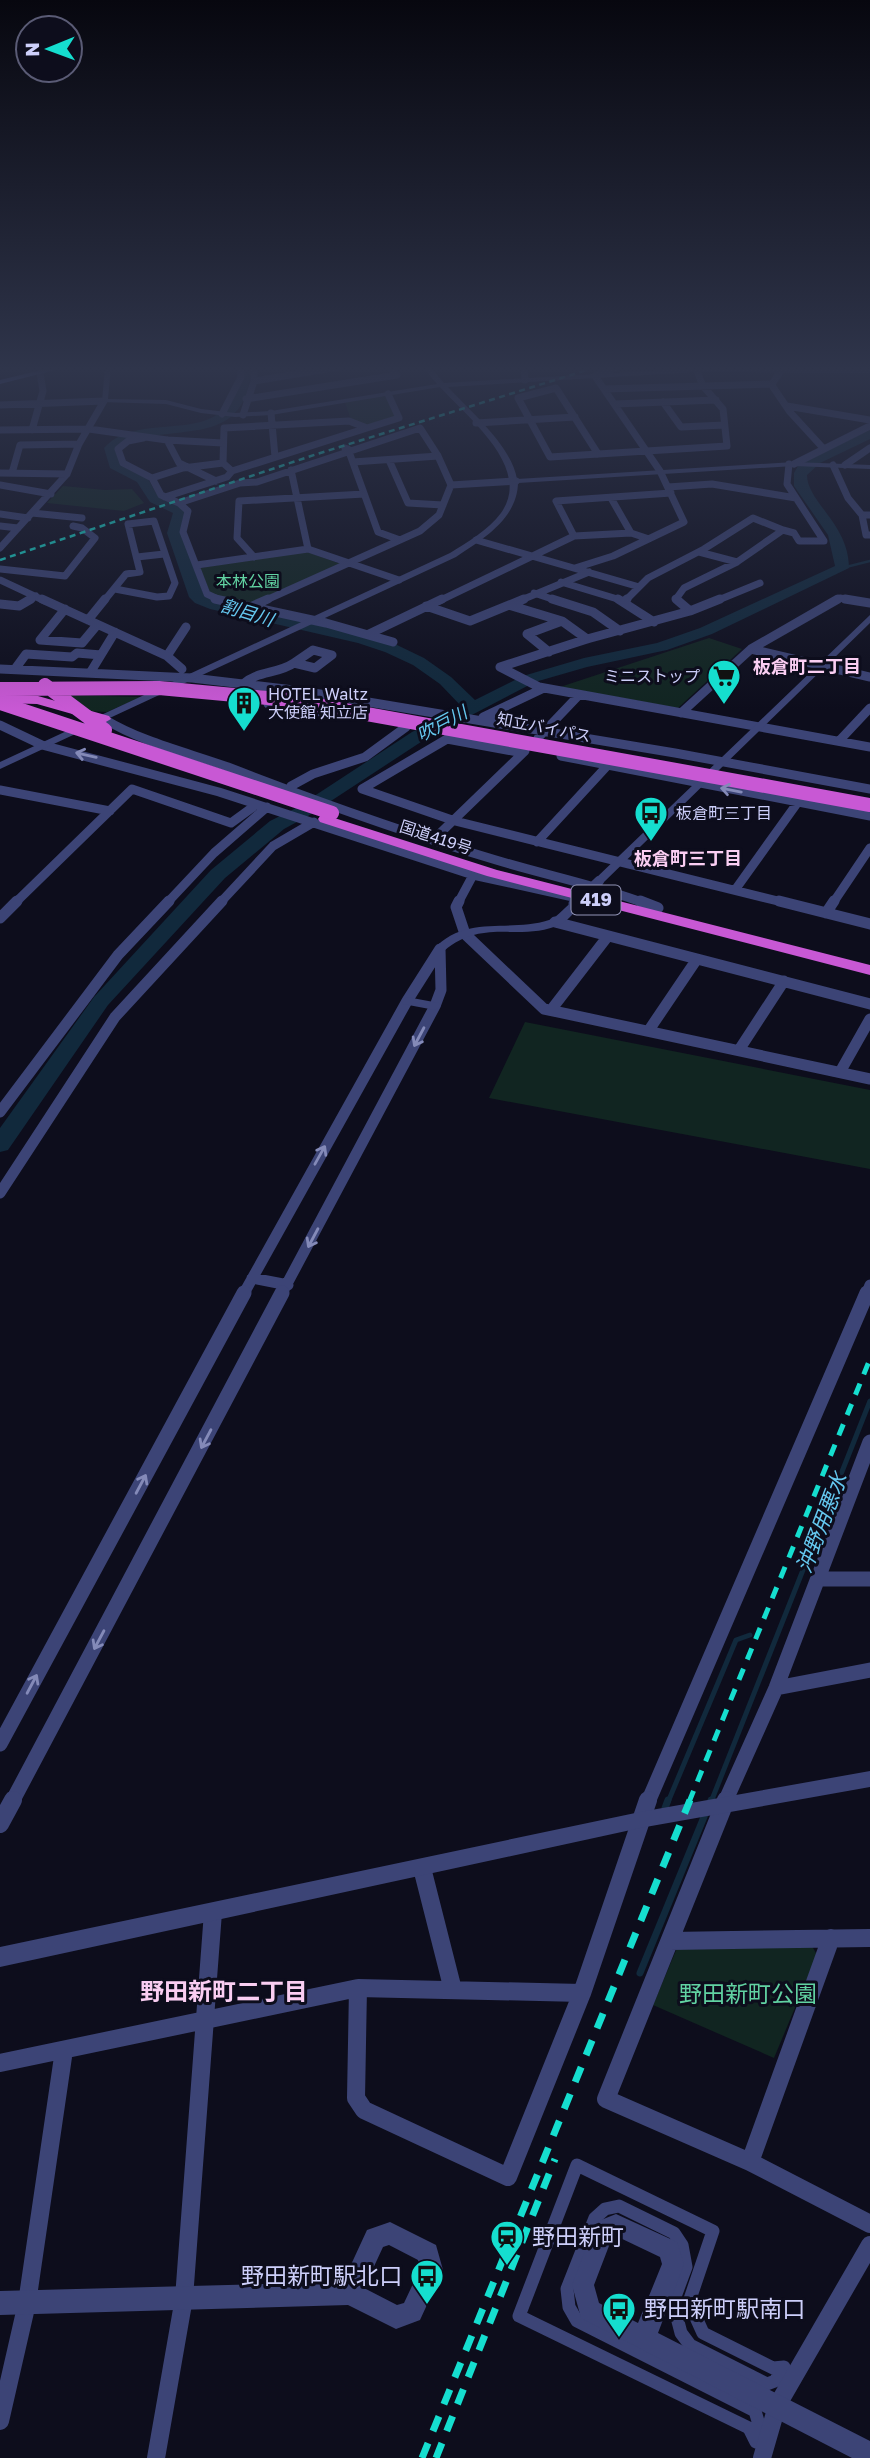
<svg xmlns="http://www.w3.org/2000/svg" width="870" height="2458" viewBox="0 0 870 2458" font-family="'Golos Text','Noto Sans JP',sans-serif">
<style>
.green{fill:#112521}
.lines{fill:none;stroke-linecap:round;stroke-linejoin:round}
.stream-far2{stroke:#11293c;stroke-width:2.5}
.stream-far1{stroke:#11293c;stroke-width:5}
.stream{stroke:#11293c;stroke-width:7}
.river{fill:#11293c;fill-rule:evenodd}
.pedestrian{stroke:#3c4476;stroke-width:13}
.minor-far4{stroke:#3c4476;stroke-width:7}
.minor-far3{stroke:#3c4476;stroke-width:9}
.minor-far2{stroke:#3c4476;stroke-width:11}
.minor-far1{stroke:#3c4476;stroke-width:15}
.minor{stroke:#3c4476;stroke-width:18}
.tertiary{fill:#3c4476;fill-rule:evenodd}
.secondary{fill:#6d80f1;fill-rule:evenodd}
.trunk{fill:#c858d4;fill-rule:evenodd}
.rail-far2{stroke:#15decf;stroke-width:2.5;stroke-dasharray:6 4.5;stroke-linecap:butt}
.rail-far1{stroke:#15decf;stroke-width:5;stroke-dasharray:12 10;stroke-linecap:butt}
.rail{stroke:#15decf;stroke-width:7;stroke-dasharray:16 13;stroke-linecap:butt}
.tertiary-bridge-far1{stroke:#3c4476;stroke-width:10}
.tertiary-bridge{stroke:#3c4476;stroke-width:13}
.trunk-bridge{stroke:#c858d4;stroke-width:14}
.oneway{stroke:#848ab8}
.labels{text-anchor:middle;stroke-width:6;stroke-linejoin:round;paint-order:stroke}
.far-park-label{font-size:16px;fill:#61d2a2;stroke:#0d0d1c}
.far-poi-label{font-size:16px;fill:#cdcffa;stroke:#0d0d1c;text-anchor:start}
.far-street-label{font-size:16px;fill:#cdcffa;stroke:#0d0d1c}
.far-water-label{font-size:18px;font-style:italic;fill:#65c8f0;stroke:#0d0d1c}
.far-neighbourhood-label{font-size:18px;font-weight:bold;fill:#facef2;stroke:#0d0d1c}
.shield{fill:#0d0d1c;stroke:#9395b7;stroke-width:2}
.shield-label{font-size:18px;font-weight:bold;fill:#cdcffa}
.water-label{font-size:21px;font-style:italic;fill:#65c8f0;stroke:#0d0d1c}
.near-park-label{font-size:23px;fill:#61d2a2;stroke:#0d0d1c}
.near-poi-label{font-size:23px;fill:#cdcffa;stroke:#0d0d1c;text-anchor:start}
.near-neighbourhood-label{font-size:24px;font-weight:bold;fill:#facef2;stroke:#0d0d1c}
</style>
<rect width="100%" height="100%" fill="#0d0d1c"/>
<path class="green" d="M382,396L386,397L395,417L369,426L351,420L345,402Z
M63,486L105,490L132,489L144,503L124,511L47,503Z
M304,551L341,564L250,604L211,595L200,568Z
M709,638L742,649L678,708L560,687Z
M67,695L141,697L107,712L86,711Z
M525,1022L870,1090V1169L489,1098Z
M812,1946L817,1955L774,2058L653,2005L677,1948Z"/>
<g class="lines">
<path class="stream-far2" d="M842,568L870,561"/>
<path class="stream-far1" d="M668,1802L736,1640L750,1635
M711,1802L870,1401"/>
<path class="stream" d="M710,1804L711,1800
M665,1808L668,1800
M640,1973L706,1812"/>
<path class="river" d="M239,366H251C247,457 164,417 117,449L121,463L147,477L156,493L178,503L187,512L181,533L204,595L220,602L363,634L397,645L424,658L451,677L475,700L523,676L584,658L657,643L700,628L835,566L828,535L794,486V473L798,466L811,458L870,430V439L820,463L807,475C807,502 849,524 849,568L712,634L667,650L587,667L535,682L424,740L308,816L284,829L225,878L108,1005L8,1150L0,1152V1128L94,997L211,870L270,821L296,808L412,732L462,707L440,684L413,665L385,652L358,643L210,609L195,603L189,597L167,533L173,513L150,502L137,482L110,468L104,448C145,404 233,458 239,366Z"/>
<path class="pedestrian" d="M577,2165L713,2231L689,2302L703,2333L773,2368L784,2367L775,2381L767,2384L690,2345L681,2333L673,2302L686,2267L682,2245L674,2233L619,2206L605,2209L595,2218L567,2289L569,2307L577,2321L755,2411L760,2428L756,2442L749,2428L519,2316Z"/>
<path class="minor-far4" d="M524,366L525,380
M780,372L772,384L773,387L790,412L823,448
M254,381L345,366
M604,389L772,384
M246,399L397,375L390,366
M663,402L681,427L724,425
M615,404L716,400
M0,405L104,401L79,444L67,474L0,548
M787,406L870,420
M271,413L275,457
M222,414L241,377L240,366
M243,415L254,381V366
M349,421L367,428L232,471L223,463L224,428Z
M476,423L575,417
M367,428L399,418L388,394
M0,430L89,429L167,440L223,443
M32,430L43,391L40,373
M143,438L128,441L118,449L123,463L152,478L161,495L179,503L188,511L183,532L207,594L222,601
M167,440L179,463L216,481
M345,448L348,449L378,532L400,540
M598,454L556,388L518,398L550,457L727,446L723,409L703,386L695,366
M389,460L408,503L443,505
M353,462L438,456
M794,464L870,426
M833,465L848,498L862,515H870
M845,465L870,448
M291,470L308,549
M0,473L67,474
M12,473L20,445L79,444
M152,478L183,468L223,463
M0,485L51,494
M451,485L516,481
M668,487L712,484L796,498
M165,497L227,477L232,471
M611,498L631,533L649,539
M179,503L240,483L257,482L420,428L438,456L451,485L439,515L420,531L264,601
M32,513L82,518
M0,514L28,518
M862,515L866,535H870
M0,526L18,528
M783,530L794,533L799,541H824L787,484L789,464
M574,536L631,533
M476,540L636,586
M699,552L737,562
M137,557L164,554
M254,557L237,538L239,501L364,494
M197,565L308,549L399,580
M575,568L613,556L684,522L660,471L595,376L619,366
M0,569L65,576L95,538L82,528L73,526
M0,580L45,601
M561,582L624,601
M534,593L558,601
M28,601L36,596
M104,601L126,574L140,572L128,524L154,521L175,583L169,596L157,597L115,589
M439,601L574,536L556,501L671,493
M519,601L589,572
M625,601L648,578L704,549L753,518L783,530L737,562L684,588L676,599L678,601
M716,601L760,583
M835,601L840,598L856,601"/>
<path class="minor-far3" d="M42,599L167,656L182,669
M215,599L326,623L393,642
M552,599L593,612L620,631
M618,599L654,622
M676,599L690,611
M720,599L690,611L587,639L500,667L539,687L870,747
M845,599L870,603
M625,601L627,599
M0,604L19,606L31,599
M509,605L562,621L587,639
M426,606L470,621L524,599
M250,607L268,599
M65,609L40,640L82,643L97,625
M88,620L105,599
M369,634L442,599
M751,649L870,677
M313,650L332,655L315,668L294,663Z
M549,652L527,634L562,621
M167,656L186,627
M0,669L192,678L302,691L675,753L870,789
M15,669L26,654L72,657L77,653L101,655
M90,673L115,632
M243,684C257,671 278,674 294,663
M268,704L326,714
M681,713L751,649L838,599
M492,718L483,717L544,688
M104,719C142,742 186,752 228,767C316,801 405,833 496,860C545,875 596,885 644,903
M0,725L42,745L219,792L473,875L582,899
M538,738L579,695
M839,741L870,708
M523,753L447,739L362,789L455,821L786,903
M561,756L870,816
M291,786L313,774L365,757L406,727
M0,790L110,811
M433,840L525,751
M537,842L607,766
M735,890L798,802
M15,903L132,789L231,823L253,807
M167,903L214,853L267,807
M220,903L273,846L314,822
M458,903L473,875
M833,903L870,848"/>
<path class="minor-far2" d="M459,901L456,907L465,934L544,1009L870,1079
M640,901L658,908
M779,901L870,924
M826,913L834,901
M0,918L17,901
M555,922L870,1004
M551,1010L608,936
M649,1030L697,959
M739,1050L784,981
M840,1072L870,1019
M0,1112L118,955L169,901
M0,1193L115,1017L222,901
M252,1278L288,1285
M243,1295L407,1001L440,949
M281,1295L435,1006L441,990L440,949
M866,1295L870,1285"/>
<path class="minor-far1" d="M819,1579H870
M776,1688L870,1670
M0,1744L244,1293
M12,1802L282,1293
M648,1802L867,1293
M725,1802L776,1688L870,1442"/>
<path class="minor" d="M726,1800L606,2099L750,2162L870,2224
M0,1824L13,1800
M422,1868L453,1990
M670,1941L870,1938
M358,1988L356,2098L364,2110L508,2177L582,1993L648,1800
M0,2063L358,1988L582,1993
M750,2162L831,1938
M0,2421L27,2303L64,2050
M156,2458L184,2298L213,1912
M762,2458L777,2406L870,2245"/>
<path class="tertiary" d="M105,366H111L108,399L166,400L201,409L235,413L271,411L437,384L422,366H429L444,383L696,368L870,369V373L696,372L448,387C470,411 511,445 517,479L794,462L870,465V469L794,466L518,483C517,519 483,539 456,557L0,769V762L450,553C468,542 488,530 501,513C533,468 468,418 440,387L271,415L235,417L201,413L166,404L102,402Z
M870,615V623L603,883H595V879Z
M575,901L581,904C575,911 569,920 561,924C521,943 484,917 444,951H436L434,949C465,914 510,933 549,920C560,916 565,905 575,901Z
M407,997L439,1003L441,1006L435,1010L403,1004L401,1001Z
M870,1771V1787L640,1828L0,1967V1947L640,1812Z
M616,2214L677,2242L684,2264L658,2333L870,2441V2458H852L581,2318L572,2285L596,2222ZM616,2236L660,2257L662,2264L638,2323L599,2303L594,2285L612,2238Z
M390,2222L436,2245L443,2270L420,2320L396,2329L348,2305L0,2315V2291L343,2282L367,2230ZM389,2245L418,2260L420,2269L404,2303L397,2305L364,2288L383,2247Z"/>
<path class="secondary" d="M58,366H71L0,384V380Z"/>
<path class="trunk" d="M0,695L38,696L109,716L111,719L104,723L37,704L0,703Z
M325,815L497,870L870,965V975L487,876L320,822L318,819L320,816Z"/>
<path class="rail-far2" d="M0,560L317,454L600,366"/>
<path class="rail-far1" d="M689,1802L870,1359"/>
<path class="rail" d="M422,2458L690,1800
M436,2458L555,2159"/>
<path class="tertiary-bridge-far1" d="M576,903L599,881"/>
<path class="tertiary-bridge" d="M575,904L578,901"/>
<path class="trunk-bridge" d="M45,685L105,730
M0,689L159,688L289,700L870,805
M0,703L332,813"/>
</g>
<defs><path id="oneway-shaft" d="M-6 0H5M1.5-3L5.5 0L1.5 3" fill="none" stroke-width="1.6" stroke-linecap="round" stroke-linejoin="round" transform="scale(1.75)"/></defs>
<g class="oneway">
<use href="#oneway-shaft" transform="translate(86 755) rotate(-167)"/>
<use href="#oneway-shaft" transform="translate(731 790) rotate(-169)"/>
<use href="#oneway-shaft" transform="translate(419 1037) rotate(118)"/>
<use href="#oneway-shaft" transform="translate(320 1155) rotate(-61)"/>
<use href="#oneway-shaft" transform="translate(313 1238) rotate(118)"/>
<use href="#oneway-shaft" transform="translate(206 1439) rotate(118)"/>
<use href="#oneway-shaft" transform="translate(141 1484) rotate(-62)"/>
<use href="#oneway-shaft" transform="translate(99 1640) rotate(118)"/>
<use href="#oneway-shaft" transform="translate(32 1684) rotate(-62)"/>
</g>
<linearGradient id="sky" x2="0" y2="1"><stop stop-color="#07070f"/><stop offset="0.52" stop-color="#2f354b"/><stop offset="1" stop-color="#2f354b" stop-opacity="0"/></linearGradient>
<rect width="870" height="710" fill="url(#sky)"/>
<defs>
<symbol id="supermarket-pin" viewBox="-11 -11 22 30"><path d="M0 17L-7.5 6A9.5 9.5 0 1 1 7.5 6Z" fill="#15decf" stroke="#0d0d1c"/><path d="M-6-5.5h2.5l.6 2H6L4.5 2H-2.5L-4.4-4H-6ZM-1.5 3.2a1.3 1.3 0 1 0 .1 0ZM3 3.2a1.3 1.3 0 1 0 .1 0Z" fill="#111"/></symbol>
<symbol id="building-pin" viewBox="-11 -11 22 30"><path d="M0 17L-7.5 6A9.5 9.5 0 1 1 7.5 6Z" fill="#15decf" stroke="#0d0d1c"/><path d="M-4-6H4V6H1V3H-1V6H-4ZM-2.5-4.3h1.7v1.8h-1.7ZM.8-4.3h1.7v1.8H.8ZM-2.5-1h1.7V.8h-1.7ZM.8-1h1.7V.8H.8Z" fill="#111"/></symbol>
<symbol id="bus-pin" viewBox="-11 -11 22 30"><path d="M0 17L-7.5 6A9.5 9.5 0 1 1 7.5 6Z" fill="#15decf" stroke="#0d0d1c"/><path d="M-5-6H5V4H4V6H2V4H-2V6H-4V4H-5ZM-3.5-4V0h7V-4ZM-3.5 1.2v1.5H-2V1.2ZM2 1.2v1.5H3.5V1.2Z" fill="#111"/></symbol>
<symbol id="station-pin" viewBox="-11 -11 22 30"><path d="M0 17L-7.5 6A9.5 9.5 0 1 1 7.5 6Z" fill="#15decf" stroke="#0d0d1c"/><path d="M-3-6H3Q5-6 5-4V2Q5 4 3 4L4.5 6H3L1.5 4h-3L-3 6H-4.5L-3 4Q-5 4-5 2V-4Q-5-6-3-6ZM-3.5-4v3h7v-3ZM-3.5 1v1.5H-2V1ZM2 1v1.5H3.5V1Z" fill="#111"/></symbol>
</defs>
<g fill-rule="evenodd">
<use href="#supermarket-pin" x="705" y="657" width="38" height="52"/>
<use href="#building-pin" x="225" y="684" width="38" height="52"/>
<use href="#bus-pin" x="632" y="794" width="38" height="52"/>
<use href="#station-pin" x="488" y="2218" width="38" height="52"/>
<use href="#bus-pin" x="408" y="2257" width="38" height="52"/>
<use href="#bus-pin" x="600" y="2290" width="38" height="52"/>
</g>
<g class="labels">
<g class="far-park-label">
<text x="248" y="587">本林公園</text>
</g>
<g class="far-poi-label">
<text x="700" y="682" text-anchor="end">ミニストップ</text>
<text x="268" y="700">HOTEL Waltz<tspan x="268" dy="18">大使館 知立店</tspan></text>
<text x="676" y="819">板倉町三丁目</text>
</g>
<g class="far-street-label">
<text transform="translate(544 727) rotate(11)" y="6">知立バイパス</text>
<text transform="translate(436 837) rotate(18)" y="6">国道419号</text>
</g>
<g class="far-water-label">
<text transform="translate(247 613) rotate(17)" y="6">割目川</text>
<text transform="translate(442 724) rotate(-28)" y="6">吹戸川</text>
</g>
<g class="far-neighbourhood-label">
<text x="807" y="673">板倉町二丁目</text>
<text x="688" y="865">板倉町三丁目</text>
</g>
<rect class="shield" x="571.5" y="885.5" width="49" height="29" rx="5"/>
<g class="shield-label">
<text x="596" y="906">419</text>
</g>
<g class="water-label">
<text transform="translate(822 1523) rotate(-69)" y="7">沖野用悪水</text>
</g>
<g class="near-park-label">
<text x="748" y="2002">野田新町公園</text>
</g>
<g class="near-poi-label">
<text x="532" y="2245">野田新町</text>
<text x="402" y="2284" text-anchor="end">野田新町駅北口</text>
<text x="644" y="2317">野田新町駅南口</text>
</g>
<g class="near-neighbourhood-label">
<text x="224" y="2000">野田新町二丁目</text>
</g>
</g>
<g transform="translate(49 49) rotate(269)"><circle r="33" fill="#0d0d1c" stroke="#5a5b75" stroke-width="2"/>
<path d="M0-5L12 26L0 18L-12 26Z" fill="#15decf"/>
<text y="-10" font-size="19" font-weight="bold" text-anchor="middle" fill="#cdcffa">N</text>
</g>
</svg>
